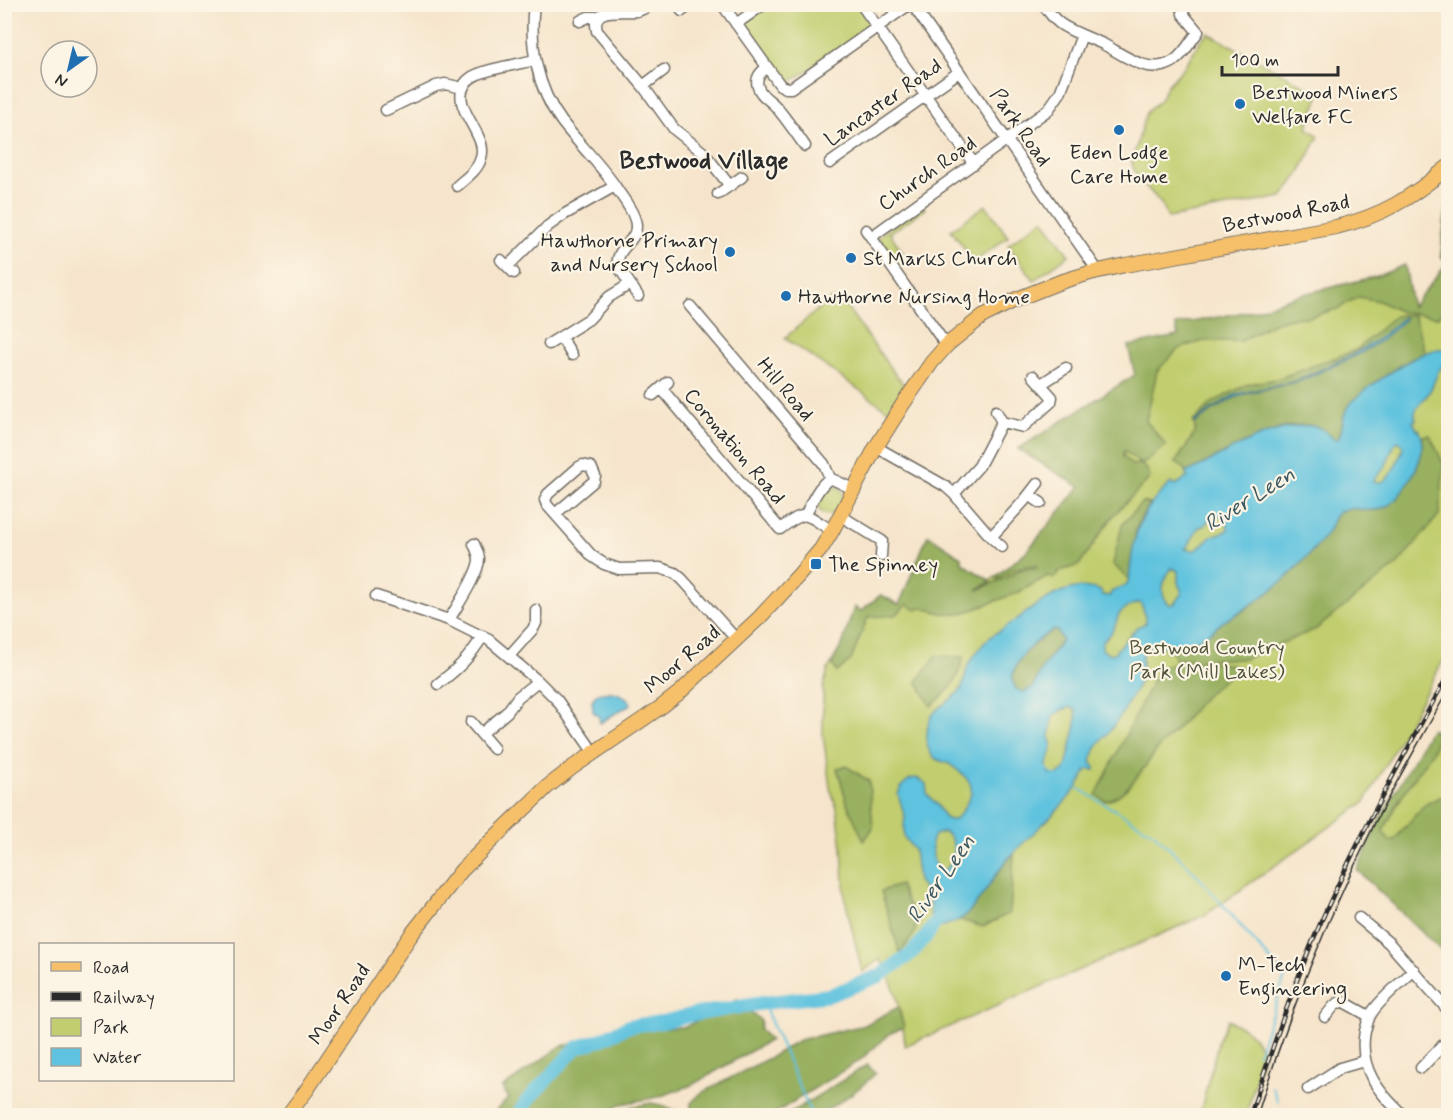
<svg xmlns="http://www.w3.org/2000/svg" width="1453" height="1120" viewBox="0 0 1453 1120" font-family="Mynerve,sans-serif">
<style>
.green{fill:#c1cd6e;stroke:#767c4c;stroke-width:1.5}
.forest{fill:#98b061;stroke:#626e46;stroke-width:1.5;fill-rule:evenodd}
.water{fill:#5fc2de;stroke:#457684;stroke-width:1.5;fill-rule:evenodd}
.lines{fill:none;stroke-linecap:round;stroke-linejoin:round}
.stream{stroke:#5fc2de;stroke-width:2}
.river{stroke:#5fc2de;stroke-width:14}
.minor-casing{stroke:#726c63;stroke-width:13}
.major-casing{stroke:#726c63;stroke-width:16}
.minor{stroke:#fff;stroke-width:10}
.major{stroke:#f6c06b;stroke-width:14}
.tram{stroke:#2b2b2b;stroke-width:1.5}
.rail-casing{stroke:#2b2b2b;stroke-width:4.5}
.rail{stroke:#fcf5e5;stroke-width:2;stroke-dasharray:7;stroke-linecap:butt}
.poi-dot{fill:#1f6fb2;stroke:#fcf5e5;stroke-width:2}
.labels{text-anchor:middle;stroke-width:4.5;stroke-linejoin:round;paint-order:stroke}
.poi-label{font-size:21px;fill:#2b2b2b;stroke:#fcf5e5;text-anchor:start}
.street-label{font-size:21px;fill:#2b2b2b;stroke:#fcf5e5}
.park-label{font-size:21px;fill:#50543c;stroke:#fcf5e5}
.water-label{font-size:22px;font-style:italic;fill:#3b5861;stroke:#fcf5e5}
.quarter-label{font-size:24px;font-weight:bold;fill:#2b2b2b;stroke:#fcf5e5}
</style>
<rect width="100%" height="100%" fill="#fcf5e5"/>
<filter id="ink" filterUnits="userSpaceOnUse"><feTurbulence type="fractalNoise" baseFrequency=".0167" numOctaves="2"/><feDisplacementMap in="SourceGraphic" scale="12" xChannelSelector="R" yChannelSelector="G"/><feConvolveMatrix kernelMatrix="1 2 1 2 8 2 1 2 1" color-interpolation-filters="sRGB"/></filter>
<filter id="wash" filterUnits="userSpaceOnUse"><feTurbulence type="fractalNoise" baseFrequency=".008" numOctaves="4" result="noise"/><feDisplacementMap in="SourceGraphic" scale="24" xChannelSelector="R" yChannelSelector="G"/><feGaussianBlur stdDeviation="1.35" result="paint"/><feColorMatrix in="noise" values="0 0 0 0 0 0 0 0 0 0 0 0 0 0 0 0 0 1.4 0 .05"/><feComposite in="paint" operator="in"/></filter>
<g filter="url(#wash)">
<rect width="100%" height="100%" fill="#f6e5cc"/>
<path class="green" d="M770,4L859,5L872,24L869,28L856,38L789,83L784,82L745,26L746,21Z
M1208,33L1320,94L1307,128L1319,136L1298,176L1282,197L1168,218C1166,214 1164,209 1162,205C1153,192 1132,176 1132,161L1146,113L1160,100L1167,86L1184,67L1201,40Z
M1448,202V652L1365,802L1205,915L905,1046C903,1017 895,985 880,959L862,972L845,899L842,848L837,809L830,788L823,734V688L828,669L843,643L854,607L861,611L881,595L899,605L928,535L961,557L962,563L990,581L1027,551L1080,487L1018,449L1135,375L1129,347L1178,336L1176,325L1256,310L1296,296L1378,276L1405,265L1412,307L1445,266V262L1441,255L1445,217Z
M922,204L925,209L890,233L903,253L893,260L879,240L878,237Z
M986,205L1008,237L974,262L951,230Z
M1043,219L1069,255L1034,280L1008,245Z
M830,299H841L891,369L905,386L888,410L785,338Z
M833,486L840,488L844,497L835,513C812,522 815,491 833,486Z
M1448,708V741L1443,756L1448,765V799L1440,797L1425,805L1394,840L1390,841L1383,832C1399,799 1419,768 1438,736L1435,732Z
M1228,1020L1247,1030L1264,1051L1246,1115H1197L1200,1113L1219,1039Z"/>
<path class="forest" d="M1448,202V304L1438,317L1413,313L1401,312L1379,301L1359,297L1347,303L1340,308L1309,317L1291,318L1273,323L1241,341H1204L1186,346L1177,350L1157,371L1146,421L1166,445L1142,465L1124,451L1123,456L1131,464L1135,465L1138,463L1147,469L1150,478L1113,516L1079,565L1057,572L1058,575L1054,578L1048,576L1019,592L975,609L959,614L942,613L922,608L916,610L907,604L896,615L868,617L851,660L837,672L832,664L843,643L854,607L861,611L881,595L899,605L928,535L961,557L962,563L989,580L990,582L978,589V590L995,582L1008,577L1019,570L1026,568H1037V566C1032,566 1026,565 1021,567C1012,569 1006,576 997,579L996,577L1027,551L1080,487L1018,449L1135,375L1128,346L1178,336L1176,325L1256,310L1296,296L1378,276L1405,265L1412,307L1445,266V262L1441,255L1445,217Z
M1403,315H1414L1425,353C1408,359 1355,394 1347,409C1342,417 1342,427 1340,436L1338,439L1334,440C1330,436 1326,430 1320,428C1285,413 1219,458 1187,472L1176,462L1195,433V427L1193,422L1213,402L1248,384L1277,379L1356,350L1395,316ZM1403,318L1405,319L1380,341L1359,354L1300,381L1245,394L1234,398L1218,407L1195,423V422L1220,404L1233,396L1243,393L1296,381L1354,354L1377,340Z
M1430,435L1444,465L1439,515L1397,565L1316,629L1244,659H1174L1173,650L1211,631L1225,620L1241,612L1291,574L1328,531L1334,517L1339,512L1344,509L1352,508L1377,510L1391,504L1400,494L1409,481L1423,446L1422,436Z
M1142,502L1150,504L1139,521L1136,531L1129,580L1113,564L1122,525Z
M1053,630L1057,631L1062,640L1043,667L1034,685L1027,691L1022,692L1016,689C1003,667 1036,640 1053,630Z
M936,656L964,657C958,679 949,693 931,706L917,681Z
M1215,662L1244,668L1229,674V676C1205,692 1190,716 1170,736C1167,740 1163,742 1160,746C1146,763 1128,797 1105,801L1096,795L1101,785L1158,670C1172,658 1198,663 1215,662Z
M1431,728L1438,735L1432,752L1398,802L1383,832L1390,841L1394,840L1424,805L1440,797L1448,799V837L1447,842L1448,843V957L1357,870L1379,821Z
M846,766L869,781L873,828L864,841L848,806L837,768Z
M1014,853L1010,913L983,927L960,920C983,900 993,875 1014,853Z
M900,885L908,904L918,920L914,934L900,954L881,891Z
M737,1000L734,1012L750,1011L761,1021L760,1030L770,1040L692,1085L658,1097L621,1104L604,1115H491L509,1098L502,1088L561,1046L642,1029L685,1027Z
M898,1007L904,1027L891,1033L860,1060L772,1115H690L691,1103L701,1093L771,1057L799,1040L865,1025Z
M867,1065L876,1073C859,1089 838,1106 816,1114C808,1118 796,1116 787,1115Z
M651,1103L665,1106L681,1113L682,1115H618L631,1107Z"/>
<path class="water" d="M1404,317L1405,319L1380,341L1359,354L1300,381L1245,394L1234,398L1218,407L1195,423L1194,422L1220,404L1233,396L1242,393L1296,381L1354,354L1377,340Z
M1438,349H1448V361C1435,369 1436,383 1428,394C1424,400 1418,404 1416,410C1414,415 1415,415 1416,420L1413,421L1417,430L1419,429C1422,436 1424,444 1422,451C1418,470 1400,503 1381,509C1366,514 1350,502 1337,514C1332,519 1332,525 1329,530C1321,543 1309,554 1299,565C1283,584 1248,608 1226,620C1220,623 1217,628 1212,631C1200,639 1179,649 1166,651L1167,648L1158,644L1156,647L1147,646L1144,649L1142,656V677L1122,714L1106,736C1098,741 1093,753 1091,762L1095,767V770L1089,769L1087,770C1069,808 1030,831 1004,864C991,880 983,898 968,913C957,924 949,923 936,929L930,924L931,920L929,897L918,881L914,850L904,837V826L905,817L898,794C903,781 914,772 926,784L927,794L938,806L945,818C952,822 955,820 960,814C969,799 979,789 963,775C958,771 954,766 949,764C945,762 940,761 936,759C925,752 926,736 928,725C933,705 950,705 961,689C966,681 964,672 969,664C972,658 981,647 985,642C990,636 1000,631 1007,626C1034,608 1066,577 1101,591L1102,595L1110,596L1111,592L1126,585L1129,580C1133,536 1137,513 1171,483L1174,486L1188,477L1185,473C1221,458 1253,433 1292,427C1302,425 1311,424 1320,428C1326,430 1330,436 1334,439H1338C1343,430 1342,418 1347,408C1356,393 1404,363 1420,355C1425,352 1432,351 1438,349ZM1398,441L1401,443L1403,448C1400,456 1391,478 1383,481C1379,483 1377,482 1373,481L1385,467L1395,443ZM1215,516H1222L1226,519L1228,528L1227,531L1212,536L1196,550L1185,549L1189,545L1198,528L1205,525L1210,518ZM1172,568L1178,571V583L1181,590V594L1174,604L1170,605C1158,595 1163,579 1172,568ZM1137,603H1140L1143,608L1146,623L1137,627L1114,653L1111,654L1103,651L1102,647V642L1111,633L1116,623L1119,614L1126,608ZM1053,630L1057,631L1062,640L1043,667L1034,685L1030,689L1024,692L1016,689C1002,668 1037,639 1053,630ZM1070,707L1076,711C1077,724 1075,728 1072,741C1070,750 1068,760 1065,770C1059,774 1054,778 1048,773L1047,764L1052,750L1050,735L1052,719L1054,715L1062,710ZM944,832C958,841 954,856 948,868L941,871L934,863L931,842L934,835Z
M611,692C618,693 629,697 631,704L600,723L599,716L593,712L592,700L597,694Z"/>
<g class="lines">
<path class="stream" d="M1046,769L1056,776
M1074,786L1154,833L1195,873L1285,977L1258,1054
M763,1003L812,1116
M1272,1087L1278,1102"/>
<path class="river" d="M518,1116L526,1102L576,1048L600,1040L629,1026L663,1022L691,1015L763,1003L830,995L879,976L910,955L928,934L943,911"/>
</g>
</g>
<g filter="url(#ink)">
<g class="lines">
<defs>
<path id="minor" d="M534,4C529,45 537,89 562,122C579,144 599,163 615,186C621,196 630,206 634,217C644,241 614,246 618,266L638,296
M722,4L780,85L786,88H791L910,4
M861,4L974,164
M912,4L1098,271
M1043,4C1056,23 1061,26 1082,35
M650,5C646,7 642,10 637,11C621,13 590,5 597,31L643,86L674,129L704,153L730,186
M682,11L692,4
M580,21L588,17H598
M736,24L764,4
M767,67C760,73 755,78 758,87C761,97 771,100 777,108C787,120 796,133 805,146
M643,86L664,70
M386,110L436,86L445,84L463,88
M830,163L959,72
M457,186C466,178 478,170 481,158C484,148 480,140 476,132C471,122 464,112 462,102C457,76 484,71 503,67C514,65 525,62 535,60
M718,194L742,177
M866,230L941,338L948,344
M871,237L1048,110L1060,93L1082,35C1089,38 1096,41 1103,44C1124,55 1150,77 1174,61C1184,54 1190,42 1198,32L1183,14L1182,4
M501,260L514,273
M508,266L548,226L565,214L615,186
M690,306L824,464L830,478L855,490
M561,337L572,355
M549,344L589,319L609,297L630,284
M1041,384L1066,368
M661,388L780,529C808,508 805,514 832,531
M653,395L668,382
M996,411L1002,422L1023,427L1051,402L1052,397L1033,376
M876,447L945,486L954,494L991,537L1024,501L1038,483
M954,494L979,466L1002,422
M1029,495L1041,503
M555,514L594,481L595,476L591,467L583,465L579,467L548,494L545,500L547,505L592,556L604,564L619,569L660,568L675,573L682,579L737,640
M806,514C812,501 818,487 830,478
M841,516L882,541L881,556
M991,537L1002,547
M376,596L449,620L489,640L538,681L557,700L594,753
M449,620C457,606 480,572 479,558C478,553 476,548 474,544
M509,656L533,629L536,623V610
M438,684C459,668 469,658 483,636
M471,722L494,749
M481,734L507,712L518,697L538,681
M1359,918L1389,943L1448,1010
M1325,1017L1334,1006L1342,1001L1369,1016
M1421,1068L1448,1040
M1308,1089L1340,1068L1364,1061
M1404,1116C1378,1092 1358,1068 1365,1031C1367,1025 1368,1019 1371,1014C1381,998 1400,984 1414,970"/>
<path id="major" d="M287,1116L306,1091L411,935L461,871L490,842L547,787L573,767L661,707L679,693L760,617L798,576L821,549L832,531L876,447L903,404L932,362L948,344L983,316L1017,299L1060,282L1090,273L1125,265L1336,227C1383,216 1412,197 1448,167"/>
</defs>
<use href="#minor" class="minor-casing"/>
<use href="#major" class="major-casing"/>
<use href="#minor" class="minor"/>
<use href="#major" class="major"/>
<path class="tram" d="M1257,1116C1288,1015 1328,917 1375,823C1398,778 1424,734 1448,690"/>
<defs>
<path id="rail" d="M1250,1116C1275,1039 1301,962 1336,889C1370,816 1409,745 1448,675"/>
</defs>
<use href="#rail" class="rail-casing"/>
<use href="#rail" class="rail"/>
</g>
</g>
<g class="poi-dot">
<circle cx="1240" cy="104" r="6"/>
<circle cx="1119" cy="130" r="6"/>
<circle cx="730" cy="252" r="6"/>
<circle cx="851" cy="258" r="6"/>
<circle cx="786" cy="296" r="6"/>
<rect x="810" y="558" width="12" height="12" rx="3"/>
<circle cx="1226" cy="976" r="6"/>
</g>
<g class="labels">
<g class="poi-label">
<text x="1252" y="99">Bestwood Miners<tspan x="1252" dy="24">Welfare FC</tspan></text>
<text x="1119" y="159" text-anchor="middle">Eden Lodge<tspan x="1119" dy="24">Care Home</tspan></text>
<text x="718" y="247" text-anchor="end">Hawthorne Primary<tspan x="718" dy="24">and Nursery School</tspan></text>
<text x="863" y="265">St Marks Church</text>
<text x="798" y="303">Hawthorne Nursing Home</text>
<text x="828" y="571">The Spinney</text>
<text x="1238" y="971">M-Tech<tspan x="1238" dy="24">Engineering</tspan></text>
</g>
<g class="street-label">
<text transform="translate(883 102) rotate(-35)" y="7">Lancaster Road</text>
<text transform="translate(1021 127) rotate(55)" y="7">Park Road</text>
<text transform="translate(927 173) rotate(-35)" y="7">Church Road</text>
<text transform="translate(1286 213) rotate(-11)" y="7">Bestwood Road</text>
<text transform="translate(786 389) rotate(50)" y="7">Hill Road</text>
<text transform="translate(735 446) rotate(50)" y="7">Coronation Road</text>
<text transform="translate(682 659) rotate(-41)" y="7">Moor Road</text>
<text transform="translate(339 1004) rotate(-56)" y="7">Moor Road</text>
</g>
<g class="park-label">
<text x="1207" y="654">Bestwood Country<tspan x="1207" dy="24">Park (Mill Lakes)</tspan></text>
</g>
<g class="water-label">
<text transform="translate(1249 498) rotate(-32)" y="8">River Leen</text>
<text transform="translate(940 878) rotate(-55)" y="8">River Leen</text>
</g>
<g class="quarter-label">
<text x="704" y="168">Bestwood Village</text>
</g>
</g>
<rect width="1453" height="1120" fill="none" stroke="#fcf5e5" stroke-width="24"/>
<rect x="39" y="943" width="195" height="138" fill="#fcf5e5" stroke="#a8a49b" stroke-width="1.5"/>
<rect x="51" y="962" width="30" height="9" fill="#f6c06b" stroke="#a8a49b" stroke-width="1.5"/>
<text x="93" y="973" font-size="18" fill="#2b2b2b">Road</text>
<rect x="51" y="992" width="30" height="9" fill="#2b2b2b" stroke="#a8a49b" stroke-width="1.5"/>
<text x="93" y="1003" font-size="18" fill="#2b2b2b">Railway</text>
<rect x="51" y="1018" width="30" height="18" fill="#c1cd6e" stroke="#a8a49b" stroke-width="1.5"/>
<text x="93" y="1033" font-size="18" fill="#2b2b2b">Park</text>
<rect x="51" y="1048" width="30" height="18" fill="#5fc2de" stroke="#a8a49b" stroke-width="1.5"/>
<text x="93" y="1063" font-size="18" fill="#2b2b2b">Water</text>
<g transform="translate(69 69) rotate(214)"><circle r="28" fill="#fcf5e5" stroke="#a8a49b" stroke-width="1.5"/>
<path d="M0-4.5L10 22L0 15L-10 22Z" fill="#1f6fb2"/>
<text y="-9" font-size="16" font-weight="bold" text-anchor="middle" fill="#2b2b2b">N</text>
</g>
<path d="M1222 66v9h116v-9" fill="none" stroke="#2b2b2b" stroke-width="3"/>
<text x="1231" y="66" font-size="18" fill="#2b2b2b" stroke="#fcf5e5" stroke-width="4.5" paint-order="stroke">100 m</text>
</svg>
